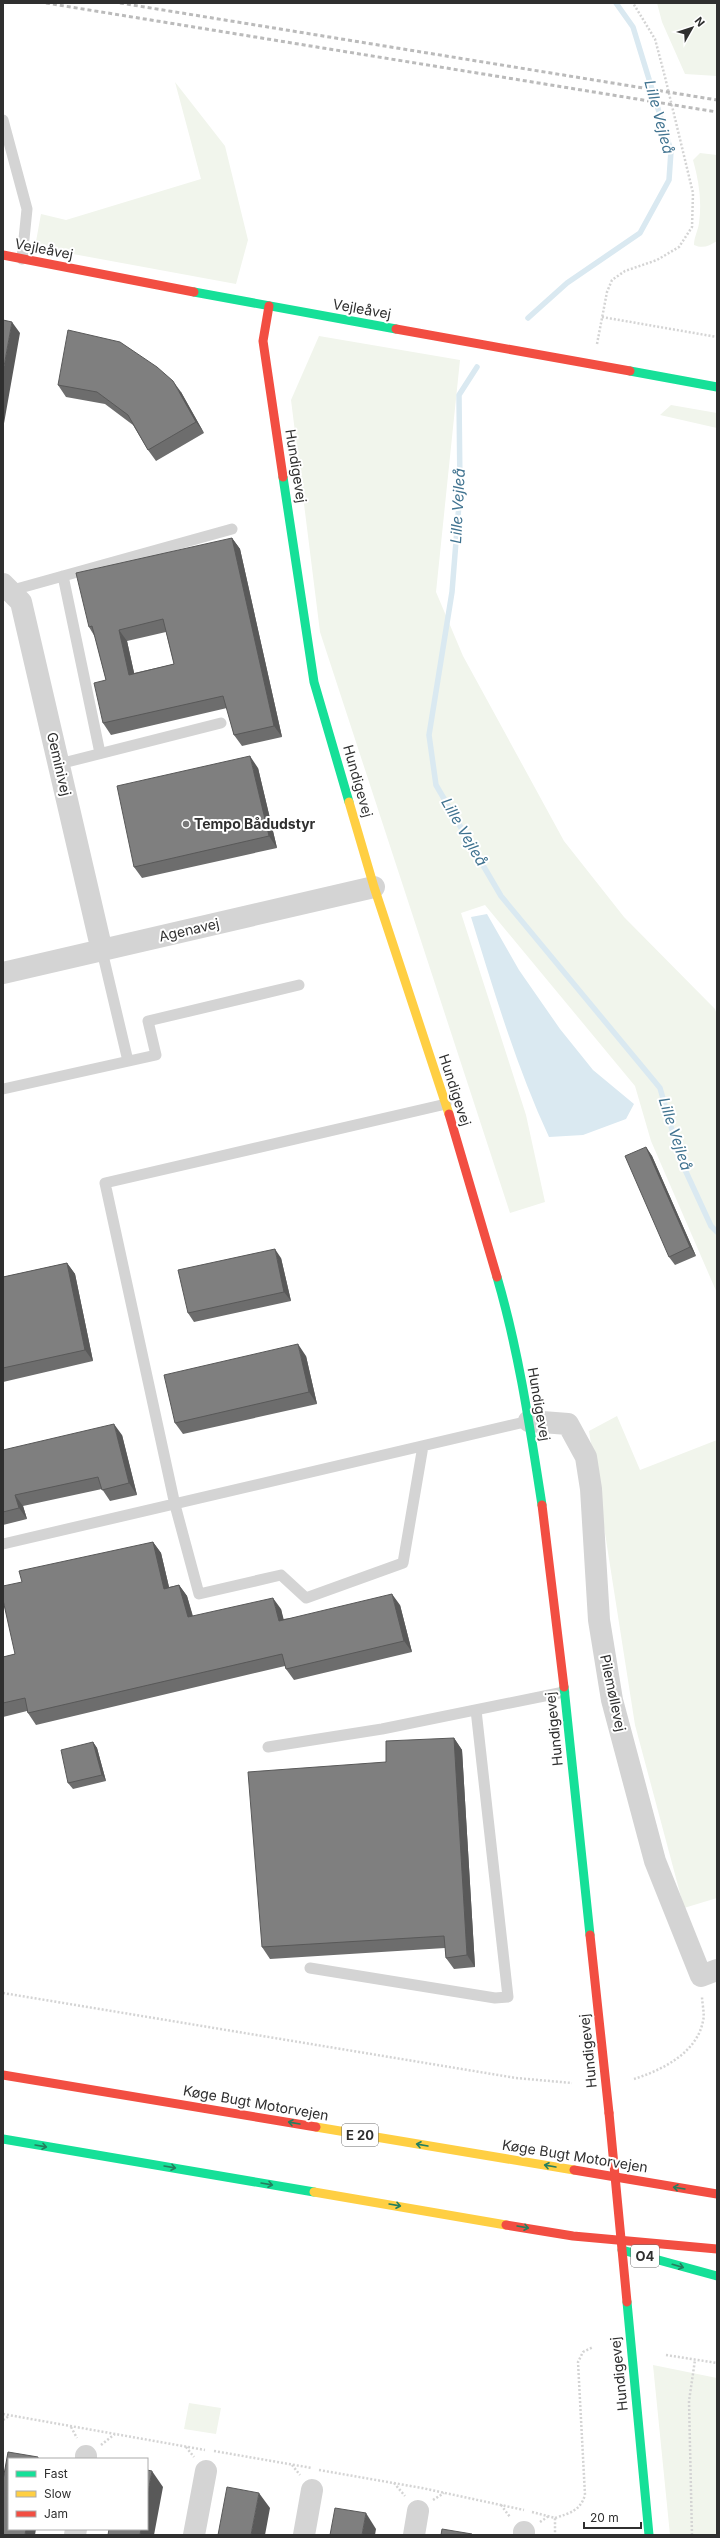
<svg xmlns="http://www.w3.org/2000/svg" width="720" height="2538" viewBox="0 0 720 2538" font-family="Inter,sans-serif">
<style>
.green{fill:#f1f5ec}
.water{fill:#dae9f1}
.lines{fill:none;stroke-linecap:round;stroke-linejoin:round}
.stream{stroke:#dae9f1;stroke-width:5.5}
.path{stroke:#d4d4d4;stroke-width:2.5;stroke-dasharray:2 2;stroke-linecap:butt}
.lane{stroke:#d4d4d4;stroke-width:11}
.street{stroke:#d4d4d4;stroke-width:22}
.fast{stroke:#16e098;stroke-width:9}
.slow{stroke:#ffcf43;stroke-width:9}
.jam{stroke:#f24e42;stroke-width:9}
.rail{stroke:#bbb;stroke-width:3;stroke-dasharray:4 3;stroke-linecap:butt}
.jam-bridge{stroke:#f24e42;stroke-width:9}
.wall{fill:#6d6d6d;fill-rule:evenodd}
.shaded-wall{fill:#595959}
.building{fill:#7f7f7f;stroke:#595959;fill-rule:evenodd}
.oneway{stroke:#247f5e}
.poi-dot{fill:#787878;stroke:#fff;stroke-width:1.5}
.labels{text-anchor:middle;stroke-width:4;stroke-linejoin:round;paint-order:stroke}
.shield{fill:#fff;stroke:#6d6d6d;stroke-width:1}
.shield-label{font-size:13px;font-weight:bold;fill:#2f2f2f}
.street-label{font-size:14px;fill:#2f2f2f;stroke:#fff}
.poi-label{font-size:14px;font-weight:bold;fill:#2f2f2f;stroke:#fff;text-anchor:start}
.water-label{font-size:15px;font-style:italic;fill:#3f728f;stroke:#fff}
</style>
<rect width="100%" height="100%" fill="#fff"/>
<path class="green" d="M657,3H717V76L685,74L662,22Z
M175,82L225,146L248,240L236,284L35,247L41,214L66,220L201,179Z
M700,153L717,155V241C709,246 703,249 694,245C694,237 698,231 699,223C702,202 699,181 693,160Z
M319,336L460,360L436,592L463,656L564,841L624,917L715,1009L717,1015V1293L651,1141L635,1086L485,905L461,913L526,1115L545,1202L510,1213L320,632L291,400Z
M671,405L717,413V428L660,415Z
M617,1416L640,1470L717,1440V1898L684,1908L635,1725L589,1431Z
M653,2365L717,2378V2535H670Z
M189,2403L221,2408L216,2434L184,2429Z"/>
<path class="water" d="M487,914L519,970L560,1029L593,1070L634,1104L626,1119L583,1135L549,1137C516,1066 494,991 471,917Z"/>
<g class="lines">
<path class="stream" d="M528,318L567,283L640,233L669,180L671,151L633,27L616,3
M477,367L459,395L460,491L452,592L429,735L436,785L501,896L660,1088L681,1161L711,1226L717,1232"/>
<path class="path" d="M602,317L717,337
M597,344L607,292L612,280L625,271L657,260L679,247L692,227L693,193L665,77L655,39L633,3
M3,1993L516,2078L572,2083
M634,2079C662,2070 697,2053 703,2021C705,2014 702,2004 702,1996
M666,2355L717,2363
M3,2414L205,2450
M3,2420L9,2416
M71,2427L77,2438
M101,2445L115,2434
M186,2447L194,2457
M214,2451L312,2468
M292,2465L300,2475
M319,2470L422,2488L524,2510
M394,2483L405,2496
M433,2500L444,2493
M501,2505L510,2517
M532,2512L555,2518V2535
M555,2518C570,2513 580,2511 585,2495L578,2362L583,2352L593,2347
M540,2522L549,2516
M692,2535L689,2401L695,2360"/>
<path class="lane" d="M3,120L27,209L22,259
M63,576L100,753
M12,593L20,588L232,529
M59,764L221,723
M102,951L128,1061
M3,1089L156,1055L148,1021L299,985
M423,1446L403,1563L306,1598L281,1575L199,1594L175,1505L105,1183L446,1104
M3,1544L529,1421
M268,1747L382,1729L564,1692
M310,1968L495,1998L508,1997L476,1710"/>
<path class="street" d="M3,584L21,602L102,951
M3,973L374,887
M529,1421L568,1424L586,1457L591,1489L599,1620L612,1700L655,1861L701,1976L717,1970
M86,2459V2456
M75,2535L76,2529
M194,2535L206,2471
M304,2535L312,2490
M414,2535L418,2511
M524,2535V2532"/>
<path class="fast" d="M194,292L396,329
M630,371L717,387
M283,477L314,682L349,802
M497,1277C519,1352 530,1428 542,1505
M564,1687L590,1935
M3,2139L314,2192
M622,2250L717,2276
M627,2302L649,2535"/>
<path class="slow" d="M349,802L374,887L449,1114
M316,2127L574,2170
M314,2192L506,2225"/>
<path class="jam" d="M3,255L194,292
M269,306L263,341L283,477
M396,329L630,371
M449,1114L497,1277
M542,1505L564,1687
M590,1935L609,2113
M3,2075L316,2127
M574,2170L717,2194
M506,2225L573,2236L717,2249"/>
<path class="rail" d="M46,3L717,112
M120,3L717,100"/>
<path class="jam-bridge" d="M609,2113L627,2302"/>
</g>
<path class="wall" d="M58,385L181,392L204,433L156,461L148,450L133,425L105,404L66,397Z
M232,538L240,549L282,737L242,746L234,735L227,708L111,735L103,723L106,680L95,637L89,627ZM166,632L174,664L134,673L127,641Z
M258,768L277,848L142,878L134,867Z
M646,1147L652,1156L696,1256L675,1265L669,1257Z
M281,1258L291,1301L194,1322L188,1313Z
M67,1263L75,1274L93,1361L3,1382V1277Z
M306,1356L317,1404L183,1434L175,1423Z
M122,1435L137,1495L110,1501L102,1489L23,1506L27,1519L3,1525V1450Z
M153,1542L161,1553L169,1587L179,1585L187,1596L193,1616L281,1609L283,1619L400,1605L412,1652L294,1680L286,1669L285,1666L36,1725L28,1713L27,1711L3,1717V1657L15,1654L22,1582Z
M454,1738L462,1750L475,1967L454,1969L446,1958L445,1948L270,1959L262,1947L386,1762Z
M93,1742L97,1748L106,1781L73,1789L68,1783Z"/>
<path class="shaded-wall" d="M12,322L20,333L3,429V372Z
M173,381L181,392L204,433L196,422Z
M232,538L240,549L282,737L274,726Z
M119,630L127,641L137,686L129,675Z
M250,756L258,768L277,848L269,836Z
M646,1147L652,1156L696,1256L690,1247Z
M275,1249L281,1258L291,1301L284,1292Z
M67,1263L75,1274L93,1361L85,1350Z
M298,1344L306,1356L317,1404L309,1392Z
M114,1424L122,1435L137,1495L129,1483Z
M15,1495L23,1506L27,1519L19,1508Z
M153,1542L161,1553L172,1600L164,1589Z
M179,1585L187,1596L196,1629L188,1617Z
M392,1594L400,1605L412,1652L404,1641Z
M273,1598L281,1609L287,1632L279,1621Z
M454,1738L462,1750L475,1967L467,1955Z
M93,1742L97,1748L106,1781L102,1775Z
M152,2471L163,2487L154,2535H140L141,2529H147V2497Z
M259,2493L270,2508L265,2535H251Z
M366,2513L376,2529L375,2535H362Z
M26,2529H36L35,2535H25Z"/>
<path class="building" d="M3,320L12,322L3,372Z
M68,330L120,342L157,367L173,381L196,422L148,450L128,415L97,392L58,385Z
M232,538L274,726L234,735L223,696L103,723L94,683L106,680L92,626L89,627L76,573ZM163,619L174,664L129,675L119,630Z
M250,756L269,836L134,867L117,786Z
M646,1147L690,1247L669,1257L625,1156Z
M275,1249L284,1292L188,1313L178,1270Z
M67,1263L85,1350L3,1368V1277Z
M298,1344L309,1392L175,1423L164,1375Z
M114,1424L129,1483L102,1490L98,1477L15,1495L19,1508L3,1512V1450Z
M153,1542L164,1589L179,1585L188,1617L273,1598L279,1621L392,1594L404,1641L286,1669L282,1654L28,1713L25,1698L3,1703V1657L15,1654L3,1600V1586L22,1582L19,1571Z
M454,1738L467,1955L446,1958L444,1936L262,1947L248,1772L386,1762V1741Z
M93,1742L102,1775L68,1783L61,1750Z
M8,2452L38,2457V2459H9V2529H26L25,2535H3V2480Z
M147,2470L152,2471L147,2497Z
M227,2487L259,2493L251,2535H218Z
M335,2508L366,2513L362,2535H330Z
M109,2529H141L140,2535H108Z
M442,2529L472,2534V2535H441Z"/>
<defs><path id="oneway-shaft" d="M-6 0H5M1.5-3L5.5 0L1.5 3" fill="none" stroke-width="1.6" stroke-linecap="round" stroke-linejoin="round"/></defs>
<g class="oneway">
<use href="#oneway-shaft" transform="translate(294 2123) rotate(-170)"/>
<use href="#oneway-shaft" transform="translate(422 2145) rotate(-170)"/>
<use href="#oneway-shaft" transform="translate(41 2146) rotate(10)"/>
<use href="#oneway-shaft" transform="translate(550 2166) rotate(-170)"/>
<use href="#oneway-shaft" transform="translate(170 2167) rotate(10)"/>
<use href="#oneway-shaft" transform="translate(267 2184) rotate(10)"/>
<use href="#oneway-shaft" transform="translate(679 2188) rotate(-171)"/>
<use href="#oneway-shaft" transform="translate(395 2205) rotate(10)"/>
<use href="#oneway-shaft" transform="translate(523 2227) rotate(10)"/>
<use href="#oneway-shaft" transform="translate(678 2266) rotate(16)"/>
</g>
<circle class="poi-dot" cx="186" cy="824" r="4"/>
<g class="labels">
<g class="shield">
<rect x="342" y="2124" width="36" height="22" rx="3"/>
<rect x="631" y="2245" width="28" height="22" rx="3"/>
</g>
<g class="shield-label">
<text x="360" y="2140">E 20</text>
<text x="645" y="2261">O4</text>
</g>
<g class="street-label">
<text transform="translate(44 249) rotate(11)" y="5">Vejleåvej</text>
<text transform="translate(362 309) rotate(10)" y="5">Vejleåvej</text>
<text transform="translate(296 466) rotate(81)" y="5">Hundigevej</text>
<text transform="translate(59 764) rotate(77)" y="5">Geminivej</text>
<text transform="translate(358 781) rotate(74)" y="5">Hundigevej</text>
<text transform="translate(189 930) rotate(-13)" y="5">Agenavej</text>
<text transform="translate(455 1090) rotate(72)" y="5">Hundigevej</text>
<text transform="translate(539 1404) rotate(80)" y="5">Hundigevej</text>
<text transform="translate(613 1693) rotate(78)" y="5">Pilemøllevej</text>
<text transform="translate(554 1729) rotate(-96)" y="5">Hundigevej</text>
<text transform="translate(588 2051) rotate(-96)" y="5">Hundigevej</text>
<text transform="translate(256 2103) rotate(10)" y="5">Køge Bugt Motorvejen</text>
<text transform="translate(575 2156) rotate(9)" y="5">Køge Bugt Motorvejen</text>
<text transform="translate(619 2374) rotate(-96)" y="5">Hundigevej</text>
</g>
<g class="poi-label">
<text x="194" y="829">Tempo Bådudstyr</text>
</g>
<g class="water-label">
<text transform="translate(659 117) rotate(75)" y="5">Lille Vejleå</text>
<text transform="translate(458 506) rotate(-87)" y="5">Lille Vejleå</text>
<text transform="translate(464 832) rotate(60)" y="5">Lille Vejleå</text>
<text transform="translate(675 1134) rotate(72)" y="5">Lille Vejleå</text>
</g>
</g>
<rect width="720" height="2538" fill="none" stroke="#2f2f2f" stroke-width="8"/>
<rect x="8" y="2458" width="140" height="72" fill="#ffffff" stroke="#acacac"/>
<rect x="16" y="2471" width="20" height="6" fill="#16e098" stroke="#acacac"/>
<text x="44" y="2478" font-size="12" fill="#2f2f2f">Fast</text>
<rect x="16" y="2491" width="20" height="6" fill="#ffcf43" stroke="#acacac"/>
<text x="44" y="2498" font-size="12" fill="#2f2f2f">Slow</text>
<rect x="16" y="2511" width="20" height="6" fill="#f24e42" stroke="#acacac"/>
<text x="44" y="2518" font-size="12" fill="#2f2f2f">Jam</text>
<g transform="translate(692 28) rotate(51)" stroke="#ffffff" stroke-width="3" paint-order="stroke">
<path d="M0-3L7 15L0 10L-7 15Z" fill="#2f2f2f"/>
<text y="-6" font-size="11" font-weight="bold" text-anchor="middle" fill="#2f2f2f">N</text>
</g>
<path d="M584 2522v6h57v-6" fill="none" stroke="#2f2f2f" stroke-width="2"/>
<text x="590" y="2522" font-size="12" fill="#2f2f2f" stroke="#ffffff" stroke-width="3" paint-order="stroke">20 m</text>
</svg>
